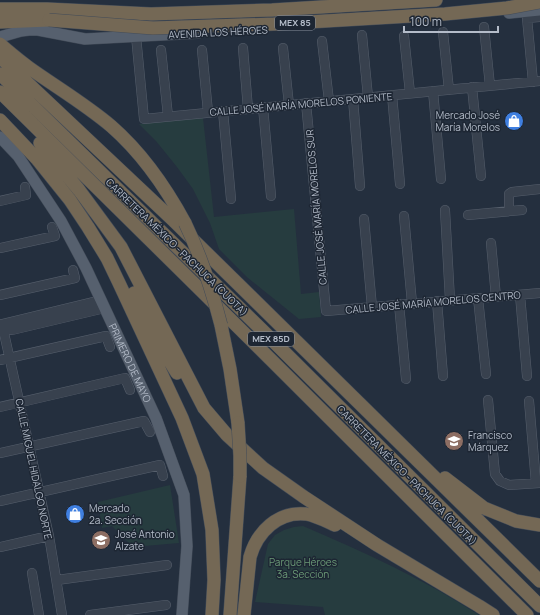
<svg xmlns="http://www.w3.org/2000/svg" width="540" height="615" viewBox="0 0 540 615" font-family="Manrope,sans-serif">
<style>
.green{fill:#263c3f}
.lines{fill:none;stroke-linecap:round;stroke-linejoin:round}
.minor-casing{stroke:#565f6c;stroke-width:10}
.major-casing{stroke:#414a57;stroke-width:12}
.highway-casing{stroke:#434c59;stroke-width:14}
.minor{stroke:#38414e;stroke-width:9}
.major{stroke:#56606e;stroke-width:11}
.highway{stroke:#746855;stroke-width:13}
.highway-bridge-casing{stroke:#434c59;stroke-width:14;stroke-linecap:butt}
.highway-bridge{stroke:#746855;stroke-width:13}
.labels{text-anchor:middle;stroke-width:3;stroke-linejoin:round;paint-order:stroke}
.shield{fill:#1d2633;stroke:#878f9c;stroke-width:1}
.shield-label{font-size:9px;font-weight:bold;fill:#b4bcc9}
.street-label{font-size:10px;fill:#b4bcc9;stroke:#1d2633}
.poi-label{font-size:10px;fill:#b4bcc9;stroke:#1d2633;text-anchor:start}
.park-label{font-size:10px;fill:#6b9a76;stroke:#1d2633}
</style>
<rect width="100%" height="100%" fill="#242f3e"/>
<path class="green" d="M203,118L214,217L294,209L301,294L319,292L321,317L299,319L248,278L219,249L210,223L193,189L177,167L156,141L139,124Z
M170,485L179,543L133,547L112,526L102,528L98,502Z
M303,526C363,552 424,579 479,615H325L323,607L255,602L268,544L275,535L284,530L294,527Z"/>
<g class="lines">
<defs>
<path id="minor" d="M484,27L490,86
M443,32L449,90
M362,35L368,97
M136,36L144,119L540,81
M404,36L410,93
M322,41L329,101
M243,48L248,109
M283,48L289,105
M161,50L168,116
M202,50L208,112
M533,82L527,18L540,17
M472,87L481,176
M433,91L441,179
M392,95L400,184
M353,99L360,186
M306,103L326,311L540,293
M263,107L271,196
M223,111L231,199
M0,201L26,195L25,187
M445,210L450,300
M509,211V194L512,192L540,189
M468,215L522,210
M404,216L412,303
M364,219L372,307
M491,243L496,297
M0,248L55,236L52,227
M0,295L75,278L73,270
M520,295L527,376
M478,298L486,374
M437,301L443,376
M399,304L406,379
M2,324L49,536L62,615
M0,325L2,324L101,300
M0,330H12L105,308
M0,360L106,336L110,347
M488,400L495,474L500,481L509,485L540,483
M529,401L536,483
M0,407L125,378L130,390
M0,453L144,421L150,432
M0,501L160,465L163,476
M0,547L49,536
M32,573L39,615
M57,580L167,565
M90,615L166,605"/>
<g id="major">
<path d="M509,13L540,10"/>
<path d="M0,37L21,31L29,30H38L85,39L198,33"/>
<path id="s1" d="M0,137L18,156L61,221L86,268L156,418L184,495L187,546L182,615"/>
</g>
<path id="highway" d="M0,9H47L151,14L272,10L436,0
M0,22L49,20
M0,44C9,52 19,60 28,67C56,87 85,104 111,126C142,153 165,186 185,223
M0,57L173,220L540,581
M0,74L262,330L540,606
M0,92L232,321L527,615
M0,120L37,159L70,200L88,227L107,258L119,283L182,418L203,474L212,530L214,580L212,615
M40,143L79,190L121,247L204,408L227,435L263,468L304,497L377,545L479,606L493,615
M134,293L164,352L177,373
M221,325L230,369L238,423
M445,478L484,508L516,521L540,525
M230,615L240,476
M244,615L250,557C257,532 278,511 306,514C316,516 326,521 335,525"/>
</defs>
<use href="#minor" class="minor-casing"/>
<use href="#major" class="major-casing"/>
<use href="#highway" class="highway-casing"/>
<use href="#minor" class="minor"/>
<use href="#major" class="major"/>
<use href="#highway" class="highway"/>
<defs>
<path id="highway-bridge" d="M49,20L153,28L274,24L445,14L507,8L540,2
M185,223C201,256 212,290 221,325
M238,423L240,456V476"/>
</defs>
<use href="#highway-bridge" class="highway-bridge-casing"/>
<use href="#highway-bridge" class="highway-bridge"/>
</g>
<defs>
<symbol id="shop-disc" viewBox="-11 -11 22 22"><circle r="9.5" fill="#3f7fe0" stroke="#1d2633"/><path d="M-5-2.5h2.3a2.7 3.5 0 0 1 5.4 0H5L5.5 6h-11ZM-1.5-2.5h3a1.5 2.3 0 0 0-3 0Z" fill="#fff"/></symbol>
<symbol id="school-disc" viewBox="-11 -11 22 22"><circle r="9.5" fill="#8d6e63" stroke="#1d2633"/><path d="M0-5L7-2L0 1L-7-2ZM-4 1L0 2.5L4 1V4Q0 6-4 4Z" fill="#fff"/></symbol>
</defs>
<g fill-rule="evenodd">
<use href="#shop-disc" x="503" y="110" width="22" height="22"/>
<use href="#school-disc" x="443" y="430" width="22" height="22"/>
<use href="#shop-disc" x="64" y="503" width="22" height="22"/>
<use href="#school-disc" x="90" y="529" width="22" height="22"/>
</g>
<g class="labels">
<g class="shield">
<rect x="275" y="16" width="40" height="14" rx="3"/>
<rect x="248" y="332" width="46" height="14" rx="3"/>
</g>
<g class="shield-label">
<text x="295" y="26">MEX 85</text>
<text x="271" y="342">MEX 85D</text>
</g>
<g class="street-label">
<text transform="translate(218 32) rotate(-3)" y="4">AVENIDA LOS HÉROES</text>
<text transform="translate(301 104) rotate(-5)" y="4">CALLE JOSÉ MARÍA MORELOS PONIENTE</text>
<text transform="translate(316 207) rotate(-95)" y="4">CALLE JOSÉ MARÍA MORELOS SUR</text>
<text transform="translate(177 247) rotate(44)" y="4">CARRETERA MÉXICO - PACHUCA (CUOTA)</text>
<text transform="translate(433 302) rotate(-5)" y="4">CALLE JOSÉ MARÍA MORELOS CENTRO</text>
<text dy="4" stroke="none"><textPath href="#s1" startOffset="262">PRIMERO DE MAYO</textPath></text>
<text transform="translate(34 469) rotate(78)" y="4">CALLE MIGUEL HIDALGO NORTE</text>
<text transform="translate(407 475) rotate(45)" y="4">CARRETERA MÉXICO - PACHUCA (CUOTA)</text>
</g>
<g class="poi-label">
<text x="500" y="119" text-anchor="end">Mercado José<tspan x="500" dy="12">María Morelos</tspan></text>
<text x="468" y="439">Francisco<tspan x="468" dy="12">Márquez</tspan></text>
<text x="89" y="512">Mercado<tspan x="89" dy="12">2a. Sección</tspan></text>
<text x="115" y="538">José Antonio<tspan x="115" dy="12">Alzate</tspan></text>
</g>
<g class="park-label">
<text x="303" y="566">Parque Héroes<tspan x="303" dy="12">3a. Sección</tspan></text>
</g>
</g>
<path d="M404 26v6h94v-6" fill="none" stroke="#b4bcc9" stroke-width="2"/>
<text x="410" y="26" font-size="12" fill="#b4bcc9" stroke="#1d2633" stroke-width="3" paint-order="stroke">100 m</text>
</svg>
